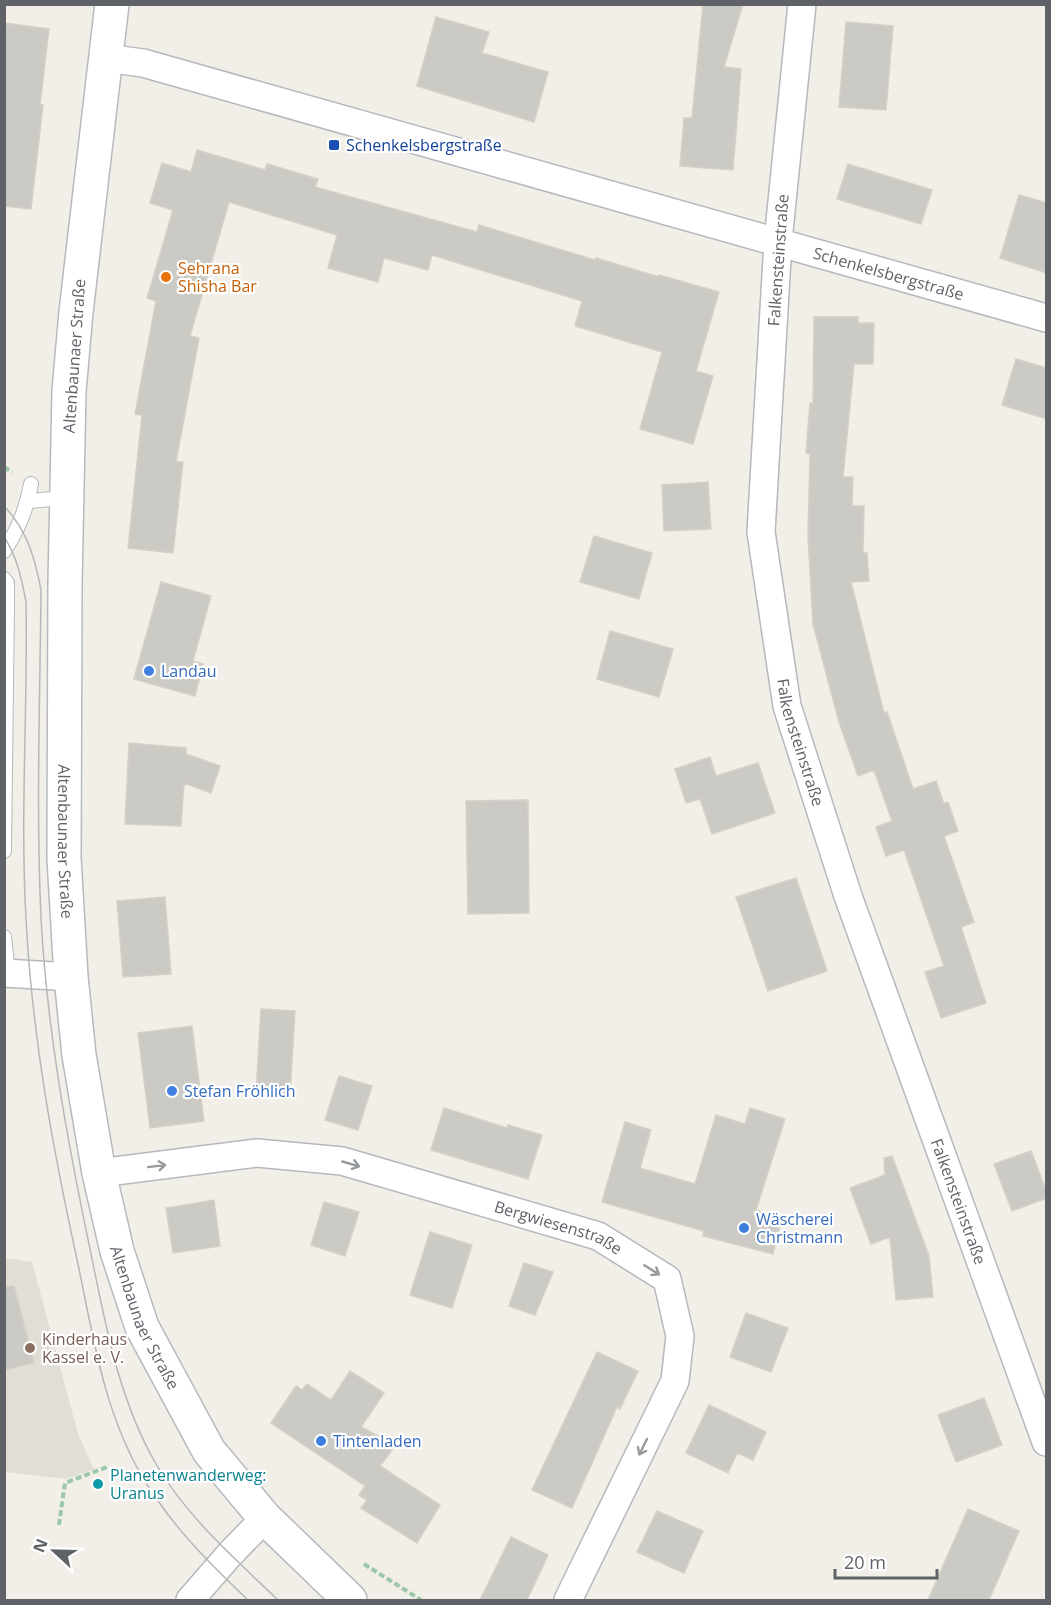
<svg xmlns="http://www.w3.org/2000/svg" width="1051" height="1605" viewBox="0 0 1051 1605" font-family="'Open Sans',sans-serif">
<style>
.education{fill:#e1ded6}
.building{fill:#cccac5;stroke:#d6d1c6;stroke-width:1.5}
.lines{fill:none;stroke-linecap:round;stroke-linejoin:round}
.lane-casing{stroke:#b5b8bc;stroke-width:16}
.street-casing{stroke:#b5b8bc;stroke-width:30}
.secondary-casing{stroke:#b6babf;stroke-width:36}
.path{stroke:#9cc7a9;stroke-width:4;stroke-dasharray:6 3;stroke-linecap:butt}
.lane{stroke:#fff;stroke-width:14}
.street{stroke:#fff;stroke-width:27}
.secondary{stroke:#fff;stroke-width:33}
.tram{stroke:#b6b7b8;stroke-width:1.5}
.oneway{stroke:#979a9d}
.transit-dot{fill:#1a4fb4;stroke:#fff;stroke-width:2}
.food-dot{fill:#e8710a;stroke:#fff;stroke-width:2}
.shop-dot{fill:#3f7fe0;stroke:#fff;stroke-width:2}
.education-dot{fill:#8d6e63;stroke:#fff;stroke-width:2}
.culture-dot{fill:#0f9aa8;stroke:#fff;stroke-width:2}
.labels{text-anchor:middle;stroke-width:4.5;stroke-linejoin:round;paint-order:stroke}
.transit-label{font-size:16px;fill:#164399;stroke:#fff;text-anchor:start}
.street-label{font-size:16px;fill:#5f6368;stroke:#fff}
.food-label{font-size:16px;fill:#c56008;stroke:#fff;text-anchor:start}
.shop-label{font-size:16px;fill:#366cbe;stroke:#fff;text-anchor:start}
.education-label{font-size:16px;fill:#785e54;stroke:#fff;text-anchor:start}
.culture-label{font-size:16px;fill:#0d838f;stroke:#fff;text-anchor:start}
</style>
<rect width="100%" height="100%" fill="#f1efe8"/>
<path class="education" d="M5,1258L32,1262L78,1434L94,1469L67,1479L5,1472Z"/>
<path class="building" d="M703,4H743L724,67L741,69L733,170L680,166L684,118H692Z
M436,17L489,32L482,53L548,72L534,122L417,86Z
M846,22L893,26L886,110L839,107Z
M4,23L49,29L40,105H43L31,209L4,206Z
M197,150L265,170L267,164L318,179L315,187L477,232L479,225L595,260L596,258L659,277V275L719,292L696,371L713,376L693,444L640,429L662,352L575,326L582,301L432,255L428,270L384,258L378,282L328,268L337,235L229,202L190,336L199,338L176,462H183L173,553L128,548L142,415L135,414L156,301L147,298L173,210L150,203L162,163L191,172Z
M848,164L932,190L921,224L837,199Z
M1019,195L1047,203V273L1000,258Z
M814,317H858V323H874L873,364H854L843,477H853L852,506H864L863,553H867L869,581L851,582L884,713L887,712L913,789L936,781L944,804L948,802L958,831L944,836L974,922L961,927L986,1003L941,1018L925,972L944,966L904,850L886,856L876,827L892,821L874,770L858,776L839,722L813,624L808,536L810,454L806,453L810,403L813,404Z
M1016,359L1047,368V419L1002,405Z
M708,482L711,529L664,531L662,485Z
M594,536L652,553L639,599L580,582Z
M161,582L211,596L193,661L203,664L195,696L134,679Z
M610,631L673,649L659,697L597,679Z
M129,743L186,748V754L220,766L211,793L184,783L181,826L125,824Z
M710,757L716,776L758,763L775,813L712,834L700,799L686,803L675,769Z
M528,800L529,913L468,914L466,801Z
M796,878L827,971L768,991L736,897Z
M165,897L171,974L123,977L117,901Z
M261,1009L295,1011L290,1094L256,1092Z
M192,1026L204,1121L150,1128L138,1033Z
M339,1076L372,1086L358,1130L325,1120Z
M444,1108L507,1128L508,1125L542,1135L528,1179L431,1150Z
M750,1108L785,1119L756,1210L782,1217L773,1254L703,1236L704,1231L602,1202L625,1122L651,1130L640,1168L695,1184L716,1115L745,1124Z
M1031,1151L1047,1193V1198L1012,1211L994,1164Z
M892,1156L929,1256L933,1297L896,1300L890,1237L871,1244L850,1188L885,1175L884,1158Z
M214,1200L220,1246L173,1253L166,1208Z
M324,1202L359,1212L345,1256L311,1245Z
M430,1232L472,1245L452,1308L410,1295Z
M524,1263L553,1272L535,1315L509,1306Z
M14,1286L34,1363L4,1370V1287Z
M746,1313L788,1328L771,1372L730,1357Z
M597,1352L638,1371L620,1409L617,1407L572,1508L532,1490Z
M350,1371L384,1393L361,1427L396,1445L380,1466L440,1505L417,1543L361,1508L367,1500L359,1495L365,1486L271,1423L296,1386L302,1390L307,1384L331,1400Z
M984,1398L1002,1445L956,1462L938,1415Z
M709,1405L766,1432L753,1460L737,1453L728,1473L686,1453Z
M968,1509L1019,1531L989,1600H928Z
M657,1511L703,1531L684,1573L637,1552Z
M511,1537L548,1555L527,1600H480Z"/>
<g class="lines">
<defs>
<path id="lane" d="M28,501L66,498
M4,551C19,528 26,510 31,484
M4,579L7,583V605L4,851
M4,937L8,973"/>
<g id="street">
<path id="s1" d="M802,4L778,241L761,532L787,706L848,896L1046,1442"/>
<path id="s2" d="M105,58L143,63L1046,318"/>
<path d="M4,973L71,977"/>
<path id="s3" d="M99,1173L257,1153L342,1161L598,1236L667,1279L680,1336L675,1381L568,1600"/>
<path d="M190,1600L230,1554L265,1518"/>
</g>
<g id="secondary">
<path id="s4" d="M112,4L76,312L69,391L65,584L64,858L71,977L79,1055L99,1173L117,1251L142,1327L209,1451L265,1518L350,1600"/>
</g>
</defs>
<use href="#lane" class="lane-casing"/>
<use href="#street" class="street-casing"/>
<use href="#secondary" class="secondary-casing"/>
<path class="path" d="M4,467L12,472
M59,1525L65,1483L107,1467
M364,1564L421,1600"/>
<use href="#lane" class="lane"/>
<use href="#street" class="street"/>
<use href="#secondary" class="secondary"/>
<path class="tram" d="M4,506C27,530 35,558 41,590C40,699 36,809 41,918C47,1030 67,1139 90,1249C105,1322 118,1398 156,1464C187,1517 234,1558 278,1600
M4,537C17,556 22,580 26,602C28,708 20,814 26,919C32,1036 53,1150 78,1264C93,1336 104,1412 142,1476C170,1524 208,1562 248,1600"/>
</g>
<defs><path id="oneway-shaft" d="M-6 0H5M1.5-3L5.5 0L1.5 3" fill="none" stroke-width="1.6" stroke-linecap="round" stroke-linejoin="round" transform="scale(1.5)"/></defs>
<g class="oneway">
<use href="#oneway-shaft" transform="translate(351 1164) rotate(16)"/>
<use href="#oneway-shaft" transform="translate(157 1166) rotate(-7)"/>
<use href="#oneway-shaft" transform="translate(652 1270) rotate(32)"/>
<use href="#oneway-shaft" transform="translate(643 1447) rotate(116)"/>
</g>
<rect class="transit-dot" x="328" y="139" width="12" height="12" rx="3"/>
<circle class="food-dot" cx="166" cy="277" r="6"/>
<g class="shop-dot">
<circle cx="149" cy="671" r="6"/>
<circle cx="172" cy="1091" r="6"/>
<circle cx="744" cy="1228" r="6"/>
<circle cx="321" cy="1441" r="6"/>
</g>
<circle class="education-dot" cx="30" cy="1348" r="6"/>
<circle class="culture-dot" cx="98" cy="1484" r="6"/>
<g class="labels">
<g class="transit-label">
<text x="346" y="151">Schenkelsbergstraße</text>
</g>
<g class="street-label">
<text transform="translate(778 260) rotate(-86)" y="6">Falkensteinstraße</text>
<text dy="6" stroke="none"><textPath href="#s2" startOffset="813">Schenkelsbergstraße</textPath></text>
<text transform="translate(74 356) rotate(-86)" y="6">Altenbaunaer Straße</text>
<text dy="6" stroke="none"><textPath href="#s1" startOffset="744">Falkensteinstraße</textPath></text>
<text dy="6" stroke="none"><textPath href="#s4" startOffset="840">Altenbaunaer Straße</textPath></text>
<text dy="6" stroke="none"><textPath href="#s1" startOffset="1230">Falkensteinstraße</textPath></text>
<text dy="6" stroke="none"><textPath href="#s3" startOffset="471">Bergwiesenstraße</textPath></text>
<text dy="6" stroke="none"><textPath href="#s4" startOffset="1326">Altenbaunaer Straße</textPath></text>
</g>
<g class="food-label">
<text x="178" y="274">Sehrana<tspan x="178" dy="18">Shisha Bar</tspan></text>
</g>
<g class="shop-label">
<text x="161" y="677">Landau</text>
<text x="184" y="1097">Stefan Fröhlich</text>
<text x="756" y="1225">Wäscherei<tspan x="756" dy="18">Christmann</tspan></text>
<text x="333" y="1447">Tintenladen</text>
</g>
<g class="education-label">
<text x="42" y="1345">Kinderhaus<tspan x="42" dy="18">Kassel e. V.</tspan></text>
</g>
<g class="culture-label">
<text x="110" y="1481">Planetenwanderweg:<tspan x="110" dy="18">Uranus</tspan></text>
</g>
</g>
<rect width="1051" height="1605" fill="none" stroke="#5f6368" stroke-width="12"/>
<g transform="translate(54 1551) rotate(292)" stroke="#ffffff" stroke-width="4.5" paint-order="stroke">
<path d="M0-4.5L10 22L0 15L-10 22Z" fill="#5f6368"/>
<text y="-9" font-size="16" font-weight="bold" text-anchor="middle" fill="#5f6368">N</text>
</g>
<path d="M835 1569v9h102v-9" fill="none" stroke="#5f6368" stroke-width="3"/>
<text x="844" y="1569" font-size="18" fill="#5f6368" stroke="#ffffff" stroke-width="4.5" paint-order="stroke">20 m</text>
</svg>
